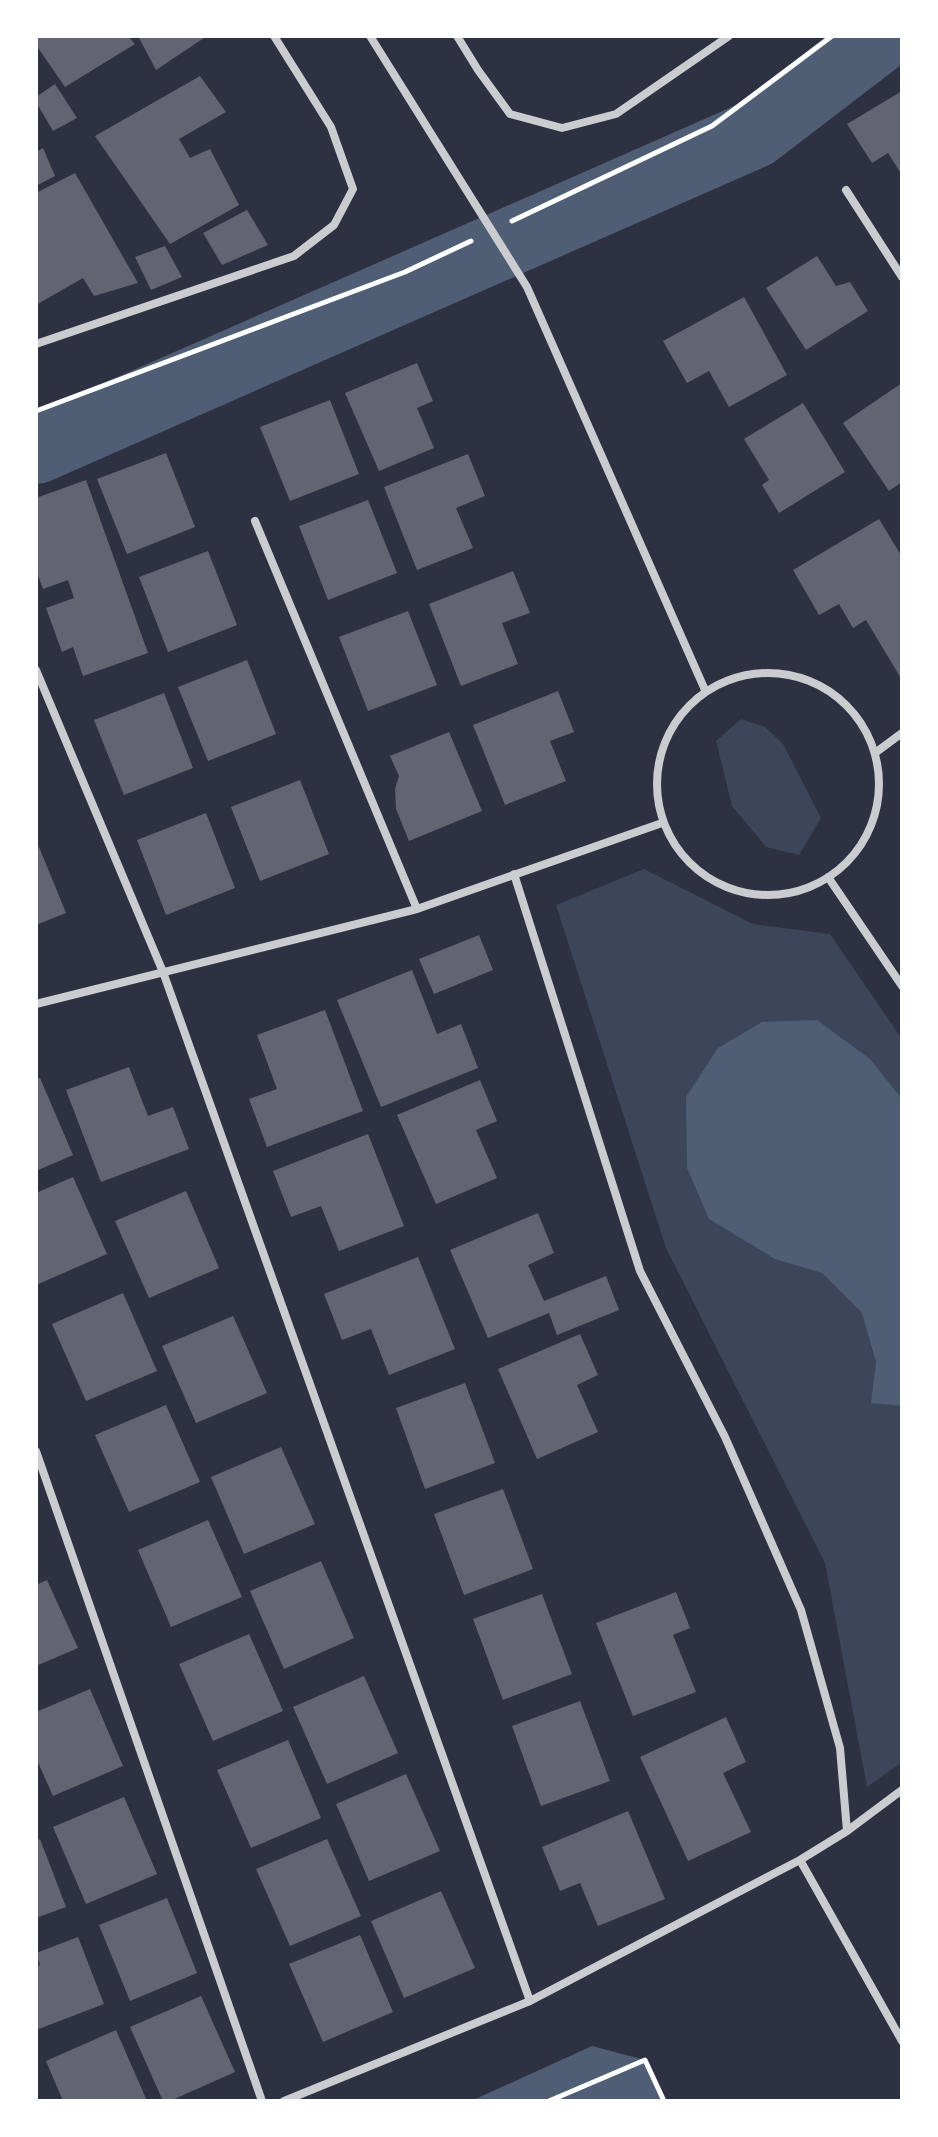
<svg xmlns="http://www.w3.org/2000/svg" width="938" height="2137" viewBox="0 0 938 2137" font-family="Inter,sans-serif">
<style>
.green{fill:#3c4559}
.water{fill:#4f5d75}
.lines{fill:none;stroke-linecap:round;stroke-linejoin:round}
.river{stroke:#4f5d75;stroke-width:68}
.building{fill:#626471}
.path{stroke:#fff;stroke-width:5}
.minor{stroke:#caccd0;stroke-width:8}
</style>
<rect width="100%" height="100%" fill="#2d3142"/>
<path class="green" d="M741,719L765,727L783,744L821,818L799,855L766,847L732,806L716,741Z
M644,869L753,924L830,934L902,1039V1762L867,1787L825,1563L666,1248L556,905Z"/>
<path class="water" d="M817,1020L870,1059L902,1099V1406L871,1403L876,1362L862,1313L822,1273L775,1259L709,1219L687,1168L686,1097L718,1048L762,1022Z
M592,2046L645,2060L663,2101H471Z"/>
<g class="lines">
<path class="river" d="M36,450L755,134L883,36"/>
</g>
<path class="building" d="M36,36H128L135,44L65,87L36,45Z
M138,36H207L156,70Z
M200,76L226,112L179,139L190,158L210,149L239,205L170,244L95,136Z
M55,84L77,118L53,131L36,102V97Z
M902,91V175L888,153L872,163L847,124Z
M43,148L55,176L36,186V152Z
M75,173L138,283L94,296L83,278L36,305V193Z
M247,210L268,245L222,265L203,233Z
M165,246L182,277L151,290L135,257Z
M817,256L836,286L850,282L868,311L806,350L766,288Z
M744,297L787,375L729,407L709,371L687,383L663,341Z
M417,363L433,401L417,408L434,448L379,471L345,393Z
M902,383V482L889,491L843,423Z
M330,400L359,474L290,501L260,427Z
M803,403L845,472L779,513L762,485L769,480L744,439Z
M166,453L195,527L127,554L97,479Z
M468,454L485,496L456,508L473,548L417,570L384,487Z
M86,480L148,653L83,676L73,647L62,652L46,608L74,598L68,580L43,589L36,570V498Z
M368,500L397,573L328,600L299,526Z
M879,519L902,557V680L866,620L853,628L839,604L819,615L793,570Z
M208,551L237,625L168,652L139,577Z
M513,571L530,613L502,623L518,664L461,686L429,604Z
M408,611L437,685L368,711L339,637Z
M247,660L276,734L208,761L178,687Z
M558,691L574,732L550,741L566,781L505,805L473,725Z
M164,693L193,768L124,795L94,720Z
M449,732L482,811L409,841L396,809L395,789L399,776L390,756Z
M300,780L329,854L260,881L231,807Z
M206,813L235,888L166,915L137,840Z
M39,847L66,913L36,925V848Z
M479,935L493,970L434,994L419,959Z
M412,970L437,1034L461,1024L478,1068L381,1107L337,1000Z
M325,1010L363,1111L267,1147L249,1099L277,1089L257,1035Z
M129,1067L148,1116L173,1107L189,1149L101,1182L66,1090Z
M40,1078L73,1155L36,1171V1079Z
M480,1080L497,1121L476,1130L497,1178L436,1204L397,1115Z
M368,1134L404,1226L339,1251L321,1206L291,1217L273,1171Z
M73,1177L107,1254L36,1285V1193Z
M186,1191L219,1268L149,1298L115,1221Z
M538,1213L554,1253L528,1265L544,1301L606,1276L619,1310L557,1335L549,1313L488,1338L450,1250Z
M418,1257L455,1349L389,1375L371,1329L342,1340L324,1294Z
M123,1293L157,1371L86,1401L52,1324Z
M233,1316L267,1393L196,1423L162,1346Z
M580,1334L598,1375L577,1385L598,1432L537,1459L498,1369Z
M465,1383L495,1463L425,1489L396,1408Z
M166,1405L200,1482L129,1512L95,1435Z
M281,1447L315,1524L244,1554L211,1477Z
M503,1489L533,1569L464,1595L434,1514Z
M208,1520L242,1597L171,1627L138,1550Z
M321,1561L354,1638L284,1669L250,1591Z
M47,1580L78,1648L36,1666V1585Z
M676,1592L690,1628L673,1635L696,1692L633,1716L596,1623Z
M542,1594L572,1674L503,1700L473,1619Z
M249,1634L283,1711L213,1741L179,1664Z
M364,1676L398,1753L327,1784L293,1707Z
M90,1689L123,1766L53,1796L36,1758V1712Z
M580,1701L610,1781L541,1806L512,1726Z
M726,1717L746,1762L723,1773L751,1832L688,1861L640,1757Z
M288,1740L321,1818L251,1848L217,1770Z
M406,1774L440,1851L369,1881L336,1804Z
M124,1797L157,1874L86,1904L53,1827Z
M628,1811L665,1899L598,1926L580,1883L560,1891L542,1847Z
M40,1839L66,1907L36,1918V1841Z
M327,1839L361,1916L290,1946L256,1869Z
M441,1891L475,1968L404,1998L371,1921Z
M167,1898L197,1973L130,2001L99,1925Z
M360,1935L393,2012L323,2042L289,1964Z
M78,1937L104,2004L36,2030V1967L40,1965L36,1953Z
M201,1996L235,2072L170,2101H163L130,2027Z
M116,2030L147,2101H63L46,2061Z"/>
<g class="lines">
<path class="path" d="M512,221L712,126L832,36
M36,411L405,272L471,241
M549,2101L645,2060L664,2101"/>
<path class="minor" d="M370,36L527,287L705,690
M457,36L478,70L510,114L562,128L616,114L729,36
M846,190L902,277
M36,344L294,256L334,225L353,189L331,127L274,36
M255,521L417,909
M36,670L163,972L530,2001
M657 784a111 111 0 1 1 222 0a111 111 0 1 1-222 0Z
M875,753L902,733
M514,874L640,1271L725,1437L801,1610L840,1748L847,1831
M828,877L902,986
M36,1004L417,909L662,823
M36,1451L262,2101
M800,1860L902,2041
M284,2101L530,2001L800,1860L847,1831L902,1790"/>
</g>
<rect width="938" height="2137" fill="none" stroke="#ffffff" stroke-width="76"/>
</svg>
